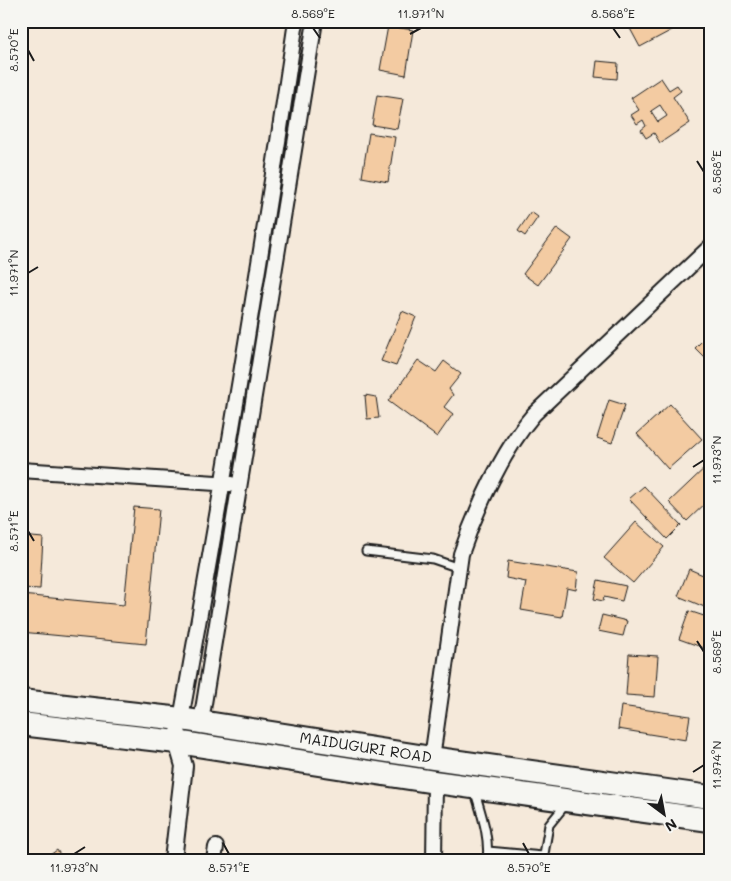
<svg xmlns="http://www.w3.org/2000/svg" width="731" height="881" viewBox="0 0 731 881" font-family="Mali,sans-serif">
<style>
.building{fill:#f3cba2;stroke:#1c1c1c;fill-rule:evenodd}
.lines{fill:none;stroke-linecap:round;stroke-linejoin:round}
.service-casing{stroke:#1c1c1c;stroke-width:11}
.minor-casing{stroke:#1c1c1c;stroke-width:18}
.tertiary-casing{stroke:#1c1c1c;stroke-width:20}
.trunk-casing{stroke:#1c1c1c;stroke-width:26}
.service{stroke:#f6f6f2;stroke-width:7}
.minor{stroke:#f6f6f2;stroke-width:14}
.tertiary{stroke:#f6f6f2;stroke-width:16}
.trunk{stroke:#f6f6f2;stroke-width:22}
.ticks{fill:none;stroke:#1c1c1c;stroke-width:2}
.labels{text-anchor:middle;stroke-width:4;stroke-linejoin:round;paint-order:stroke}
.street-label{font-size:15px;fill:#1c1c1c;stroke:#f6f6f2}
.neatline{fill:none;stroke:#1c1c1c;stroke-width:2}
.ticks-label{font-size:12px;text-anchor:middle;fill:#1c1c1c}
</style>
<rect width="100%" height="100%" fill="#f5e9da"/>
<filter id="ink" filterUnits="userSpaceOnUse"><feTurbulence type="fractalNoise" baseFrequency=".02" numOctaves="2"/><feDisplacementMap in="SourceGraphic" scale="10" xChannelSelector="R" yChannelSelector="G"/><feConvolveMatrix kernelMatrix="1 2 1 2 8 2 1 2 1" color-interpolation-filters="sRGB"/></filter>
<g filter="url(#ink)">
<path class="building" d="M626,21H668L672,30L640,47Z
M388,26L413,30L406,75L380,70Z
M597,61L618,63L617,79L595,77Z
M661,78L669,90L677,85L681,91L673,97L690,123L660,143L654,133L646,138L641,130L646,126L643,120L637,124L631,115L639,110L631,98ZM660,105L667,116L658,122L651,111Z
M377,95L403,99L397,129L372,125Z
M369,133L395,137L388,182L362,177Z
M531,212L538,217L525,236L518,231Z
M557,228L572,239L538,285L523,274Z
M402,311L416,317L396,366L381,361Z
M710,333V363L695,348Z
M418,360L436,372L444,361L461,374L449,389L453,395L444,407L453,414L437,437L388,401Z
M365,395L376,397L379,418L367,419Z
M609,400L625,405L612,443L597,438Z
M670,404L702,439L668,469L637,434Z
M710,463V499L687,521L669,502Z
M644,486L681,525L667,539L629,499Z
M134,507L159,509L146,644L21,632V595L124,605Z
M636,522L664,547L633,583L604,558Z
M21,536L43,538L40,589L21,588Z
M508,561L578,572L576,590L567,588L562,617L521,610L526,582L506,578Z
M689,569L710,578V602L707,608L678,596Z
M598,580L626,586L622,601L604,597L603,601L594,599Z
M689,611L710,618V650L679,639Z
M602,615L627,621L623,636L598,631Z
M629,654L658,656L655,697L626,695Z
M621,706L690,716L686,740L618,729Z
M21,846L35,858L34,860H21Z
M57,850L64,860H43Z"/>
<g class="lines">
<defs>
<path id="service" d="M366,551L433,559L459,568
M475,792C481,813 490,837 487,860
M488,851L543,856
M543,860L549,825L566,804"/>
<path id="minor" d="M21,470L231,484
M181,719C223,487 262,255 296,21
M201,722L315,21
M432,758L461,554C476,509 503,450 534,414L710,247
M214,860L216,847
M434,860L435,782"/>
<path id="tertiary" d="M173,860L184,766L177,742L178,734"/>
<g id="trunk">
<path id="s1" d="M21,701L181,719L432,758L710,797"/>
<path d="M21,724L177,742L435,782L710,820"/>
</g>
</defs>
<use href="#service" class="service-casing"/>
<use href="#minor" class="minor-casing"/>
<use href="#tertiary" class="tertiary-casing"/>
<use href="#trunk" class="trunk-casing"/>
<use href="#service" class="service"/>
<use href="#minor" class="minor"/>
<use href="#tertiary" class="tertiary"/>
<use href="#trunk" class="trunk"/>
</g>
</g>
<path class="ticks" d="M313,28L320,38M613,28L620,38M410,34L421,28M28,50L34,61M697,161L704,172M28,273L38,267M693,467L704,460M28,531L34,541M697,641L704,652M693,772L704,765M223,843L229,854M523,843L529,854M74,854L85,847"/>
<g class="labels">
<g class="street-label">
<text dy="5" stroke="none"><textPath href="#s1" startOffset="348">MAIDUGURI ROAD</textPath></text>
</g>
</g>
<rect width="731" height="881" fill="none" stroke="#f6f6f2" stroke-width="55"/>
<g transform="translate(664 814) rotate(148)" stroke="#f6f6f2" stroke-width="4" paint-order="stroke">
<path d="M0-4L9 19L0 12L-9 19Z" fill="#1c1c1c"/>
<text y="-8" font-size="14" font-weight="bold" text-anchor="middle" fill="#1c1c1c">N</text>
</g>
<rect x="28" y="28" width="676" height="826" class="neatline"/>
<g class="ticks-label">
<text x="313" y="18">8.569°E</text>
<text x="421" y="18">11.971°N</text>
<text x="613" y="18">8.568°E</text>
<text transform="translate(14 50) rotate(-90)" y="4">8.570°E</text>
<text transform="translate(717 172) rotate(-90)" y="4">8.568°E</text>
<text transform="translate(14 273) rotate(-90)" y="4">11.971°N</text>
<text transform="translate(717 460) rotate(-90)" y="4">11.973°N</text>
<text transform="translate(14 531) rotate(-90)" y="4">8.571°E</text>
<text transform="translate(717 652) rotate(-90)" y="4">8.569°E</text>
<text transform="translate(717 765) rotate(-90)" y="4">11.974°N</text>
<text x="74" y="872">11.973°N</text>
<text x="229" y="872">8.571°E</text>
<text x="529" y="872">8.570°E</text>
</g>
</svg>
